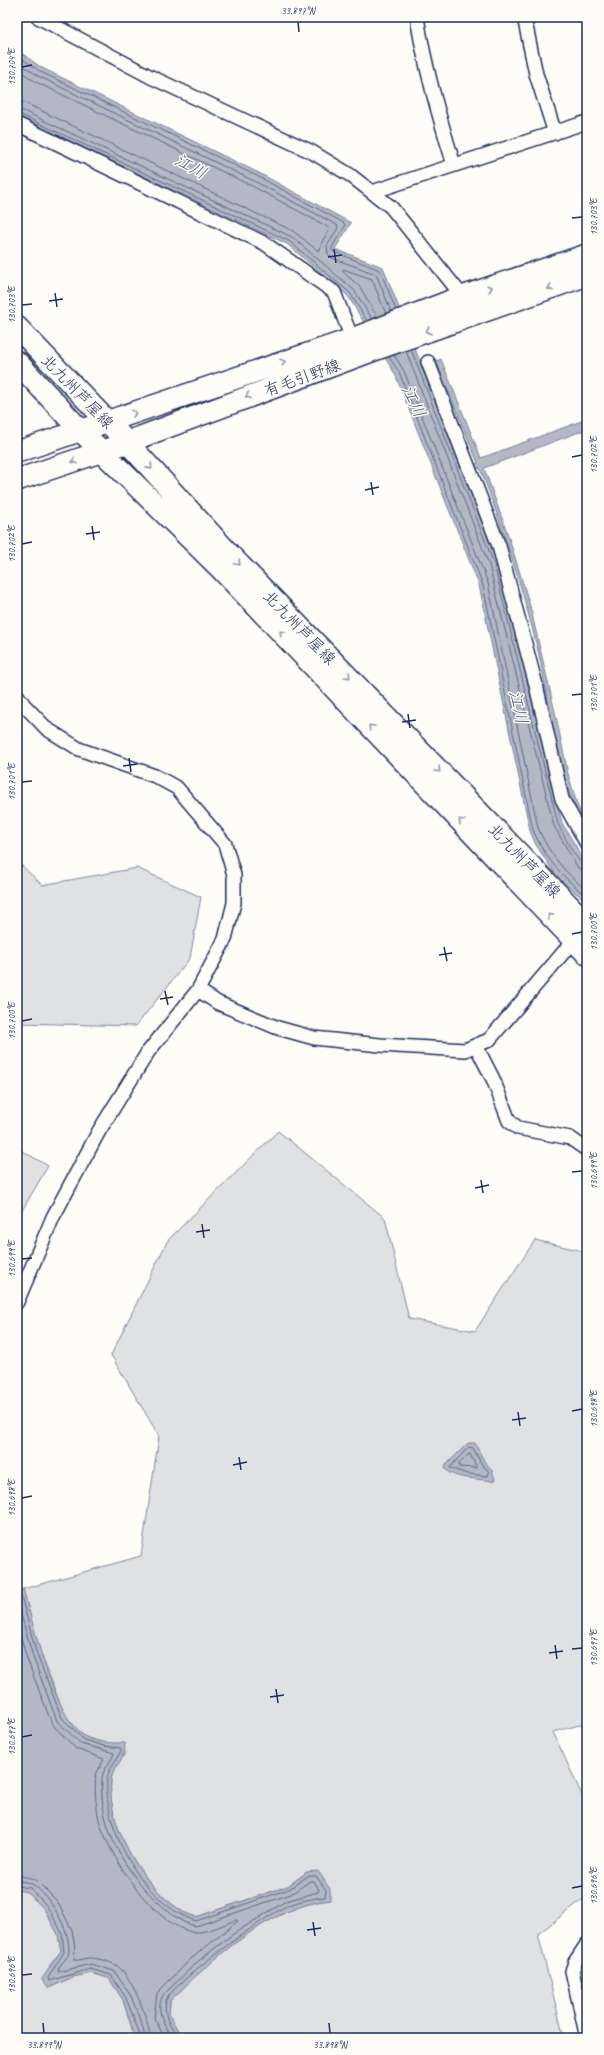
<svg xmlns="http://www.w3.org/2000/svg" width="604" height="2055" viewBox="0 0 604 2055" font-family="Caveat,'Klee One',sans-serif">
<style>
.green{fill:#e0e1e3;stroke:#7e88a0}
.water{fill:#b3b8c5;stroke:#76819c}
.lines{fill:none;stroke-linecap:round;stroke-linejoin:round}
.shore{stroke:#586687;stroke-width:1}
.street-casing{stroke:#1b2f5e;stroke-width:16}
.primary-casing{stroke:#1b2f5e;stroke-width:24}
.street{stroke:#fdfcf7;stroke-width:13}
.primary{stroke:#fdfcf7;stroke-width:21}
.oneway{stroke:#8c96aa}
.ticks{fill:none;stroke:#1b2f5e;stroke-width:1.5}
.labels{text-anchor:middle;stroke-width:3;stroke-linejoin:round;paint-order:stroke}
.street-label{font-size:16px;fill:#1b2f5e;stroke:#fdfcf7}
.water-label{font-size:17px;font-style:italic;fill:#49587d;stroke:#fdfcf7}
.neatline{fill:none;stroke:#1b2f5e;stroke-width:1.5}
.ticks-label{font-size:10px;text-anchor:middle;fill:#1b2f5e}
</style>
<rect width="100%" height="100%" fill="#fdfcf7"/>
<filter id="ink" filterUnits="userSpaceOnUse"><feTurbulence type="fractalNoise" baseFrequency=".025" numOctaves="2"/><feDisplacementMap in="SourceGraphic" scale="8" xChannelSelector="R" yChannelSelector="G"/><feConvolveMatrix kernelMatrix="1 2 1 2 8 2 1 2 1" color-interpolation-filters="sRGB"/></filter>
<g filter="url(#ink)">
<path class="green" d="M17,861L42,885L137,868L201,897L190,958L136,1026L17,1023Z
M278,1131L385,1218L409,1319L475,1331L535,1240L587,1252V1723L553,1732L587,1806V1896L538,1934L564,2038H182L169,2015L170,2001C211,1960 270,1906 330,1900L307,1872L288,1886L196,1917C191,1915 184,1913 180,1910C142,1884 106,1826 111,1779C112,1771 121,1760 126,1752L105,1743L85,1737L65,1716L41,1654L23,1589L141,1556L159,1436L111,1355L168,1240Z
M17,1148L48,1166L17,1219Z
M17,1890L27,1891L44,1909L58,1934L61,1951L50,1965L49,1987L73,1977L91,1973L109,1978L123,2000L135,2038H17Z"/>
<path class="water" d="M17,50L42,68L259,173L351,223L335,249L383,267L462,469L478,463L436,361L441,359L481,458L587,419V429L484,468L509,538L530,606L555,712L568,774L578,807L587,824V829C557,786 551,703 538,651C523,589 503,528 480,468L464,475L498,562L562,823L587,865V902L558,878L536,845L530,831L479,585L395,374L348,296L287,244L17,116Z
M468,1443H475L484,1461L492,1470L495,1480L492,1481C479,1478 454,1480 445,1469L446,1465Z
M23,1589C33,1623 55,1721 86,1737C98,1743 112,1743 125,1743C126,1760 113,1766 111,1779C106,1825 142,1885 180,1910C184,1913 191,1915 196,1917L288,1886L307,1872L318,1871L330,1889V1900C270,1906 211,1960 170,2001L169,2015L182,2038H135L123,2000L109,1978L91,1973L73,1977L49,1988L42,1979L61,1951L58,1934L44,1909L27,1892L17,1890V1591Z"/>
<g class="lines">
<path class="shore" d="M17,55L41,72L257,176L344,223L345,226L332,247V251L380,270L396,310
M17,61L38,76L254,181L337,225L338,228L327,246L328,254L332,258L376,274L391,311
M17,69L36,82L252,186L328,227L329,230L322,242L320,250H317L293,231L25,103L17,102
M17,108L292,237L354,290L372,319
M17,113L289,241L350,293L367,321
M377,317L360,287L343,272V269L372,279L386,314
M411,349L494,564L558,824C563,833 577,865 587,866
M406,351L489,565L554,826L578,868L587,871
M394,355L404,371L488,583L538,828C550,856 565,872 587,891
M389,357L399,372L483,585L533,830C546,860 562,876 587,897
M469,1447L473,1448L481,1463L489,1472L488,1476L467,1474L450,1468Z
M470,1454L477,1468L459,1467V1464Z
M17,1594L21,1596L37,1655L62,1718L84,1740L104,1746L121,1748V1751C117,1759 108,1770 107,1779C103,1831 145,1905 196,1921L289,1889L308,1876H316L326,1890L325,1897C313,1898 300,1901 289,1905C269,1913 170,1984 166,2001C163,2016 170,2025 177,2038
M17,1600L33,1657L57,1721L81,1744L114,1753C112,1761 103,1769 102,1778C98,1826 125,1873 160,1904C171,1914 181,1923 196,1926L291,1894L310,1881H314L319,1890L318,1892L286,1901L233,1934L196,1963L164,1994C154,2009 164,2025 172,2038
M17,1623L27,1659L52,1724L76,1749L104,1759C102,1764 98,1769 96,1775C94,1786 96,1804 98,1815C105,1851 155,1929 195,1932C208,1933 224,1924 236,1920L238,1921L192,1958L157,1993L154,2018L165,2038
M17,1875L35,1879L57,1901L72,1930L75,1949L74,1960C79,1961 84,1958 89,1958C97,1958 107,1961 114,1964C130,1970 150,2022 150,2038
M17,1881C22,1881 28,1882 32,1884C50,1896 70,1929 69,1951C69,1959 58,1964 58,1972L91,1964L114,1971L131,1996L144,2031V2038
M17,1886L30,1888L47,1906L62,1933L64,1952L48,1978L49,1981L90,1969L111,1975L126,1998L139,2032V2038"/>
<defs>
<path id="street" d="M38,17L151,77L312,152L350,175L391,207L467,302
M417,17C425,68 439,116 454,165
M524,17L536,74L555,133
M17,124L264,243L334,292L352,339
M372,192L587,122
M428,362L499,546L536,685L562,799L587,844
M17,695L24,705L47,729L79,749L155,776L177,788L225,844L234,875V903L225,939L198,990L148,1052L99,1131L53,1217L17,1302
M198,990L218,1003L278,1028L314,1038L380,1045L465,1050L489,1040L574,940
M476,1046L493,1079L509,1121L518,1128L570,1138L587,1150
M587,2038L572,1971L575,1962L587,1944"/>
<path id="primary" d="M17,327L126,441L232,557L587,924
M17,362L80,430L221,569L587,954
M17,452L352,339L453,300L587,255
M17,480L103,451L377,349L587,275"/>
</defs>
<use href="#street" class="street-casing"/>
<use href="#primary" class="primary-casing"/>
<use href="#street" class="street"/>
<use href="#primary" class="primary"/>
</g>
<defs><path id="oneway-chevron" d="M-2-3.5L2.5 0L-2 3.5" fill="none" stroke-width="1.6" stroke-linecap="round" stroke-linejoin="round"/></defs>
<g class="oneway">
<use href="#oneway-chevron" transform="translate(490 288) rotate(-19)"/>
<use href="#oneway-chevron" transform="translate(550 288) rotate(161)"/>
<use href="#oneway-chevron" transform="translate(428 331) rotate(161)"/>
<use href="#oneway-chevron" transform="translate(283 362) rotate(-19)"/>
<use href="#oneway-chevron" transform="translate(248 396) rotate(160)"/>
<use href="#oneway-chevron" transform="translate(134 413) rotate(-19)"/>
<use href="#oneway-chevron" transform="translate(74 461) rotate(162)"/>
<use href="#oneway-chevron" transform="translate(150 467) rotate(48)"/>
<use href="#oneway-chevron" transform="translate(238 563) rotate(46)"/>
<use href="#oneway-chevron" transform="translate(282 633) rotate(-134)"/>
<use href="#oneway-chevron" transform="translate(348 676) rotate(46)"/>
<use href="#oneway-chevron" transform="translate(371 727) rotate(-134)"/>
<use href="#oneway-chevron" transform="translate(438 770) rotate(46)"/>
<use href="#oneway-chevron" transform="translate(461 821) rotate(-134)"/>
<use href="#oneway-chevron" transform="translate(550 916) rotate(-134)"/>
</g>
</g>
<path class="ticks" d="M298,22L299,32M22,67L32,65M572,218L582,217M334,249L336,263M328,257L342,255M55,293L57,307M49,301L63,299M22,305L32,304M572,457L582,455M371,482L373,495M365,490L379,487M92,526L94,540M86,534L100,532M22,544L32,542M572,695L582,694M408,714L410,728M402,722L416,720M129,758L131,772M123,766L137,764M22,782L32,781M572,934L582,932M444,947L447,961M439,955L452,953M165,991L168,1005M160,999L173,997M22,1021L32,1019M572,1172L582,1171M481,1180L483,1193M475,1188L489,1185M202,1224L204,1238M196,1232L210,1230M22,1259L32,1258M572,1411L582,1409M518,1412L520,1426M512,1420L526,1418M239,1457L241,1470M233,1465L247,1462M22,1498L32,1496M555,1645L557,1659M572,1649L582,1648M549,1653L563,1651M276,1689L278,1703M270,1697L284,1695M22,1737L32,1735M572,1888L582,1886M313,1922L315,1936M307,1930L321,1928M22,1975L32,1974M43,2023L44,2033M329,2023L330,2033"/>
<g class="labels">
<g class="street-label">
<text transform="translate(302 377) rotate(-20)" y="6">有毛引野線</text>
<text transform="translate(78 391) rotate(46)" y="6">北九州芦屋線</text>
<text transform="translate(300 627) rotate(46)" y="6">北九州芦屋線</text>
<text transform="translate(525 860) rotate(46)" y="6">北九州芦屋線</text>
</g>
<g class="water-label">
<text transform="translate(191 166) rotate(29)" y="6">江川</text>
<text transform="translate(414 401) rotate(64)" y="6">江川</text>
<text transform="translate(519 707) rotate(78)" y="6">江川</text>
</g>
</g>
<rect width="604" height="2055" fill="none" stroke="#fdfcf7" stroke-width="44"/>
<rect x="22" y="22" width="560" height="2011" class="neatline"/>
<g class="ticks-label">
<text x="298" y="14">33.897°N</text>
<text transform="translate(11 67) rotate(-90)" y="4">130.704°E</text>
<text transform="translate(593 217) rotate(-90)" y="4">130.703°E</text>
<text transform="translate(11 305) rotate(-90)" y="4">130.703°E</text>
<text transform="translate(593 455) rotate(-90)" y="4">130.702°E</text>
<text transform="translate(11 544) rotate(-90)" y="4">130.702°E</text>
<text transform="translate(593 694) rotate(-90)" y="4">130.701°E</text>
<text transform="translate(11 782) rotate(-90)" y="4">130.701°E</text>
<text transform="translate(593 932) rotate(-90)" y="4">130.700°E</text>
<text transform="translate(11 1021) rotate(-90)" y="4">130.700°E</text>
<text transform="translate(593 1171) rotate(-90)" y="4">130.699°E</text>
<text transform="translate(11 1259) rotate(-90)" y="4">130.699°E</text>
<text transform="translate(593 1409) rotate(-90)" y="4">130.698°E</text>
<text transform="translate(11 1498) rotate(-90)" y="4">130.698°E</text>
<text transform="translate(593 1648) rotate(-90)" y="4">130.697°E</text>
<text transform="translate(11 1737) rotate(-90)" y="4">130.697°E</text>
<text transform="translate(593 1886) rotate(-90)" y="4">130.696°E</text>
<text transform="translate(11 1975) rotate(-90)" y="4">130.696°E</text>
<text x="44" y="2048">33.899°N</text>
<text x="330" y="2048">33.898°N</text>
</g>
</svg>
